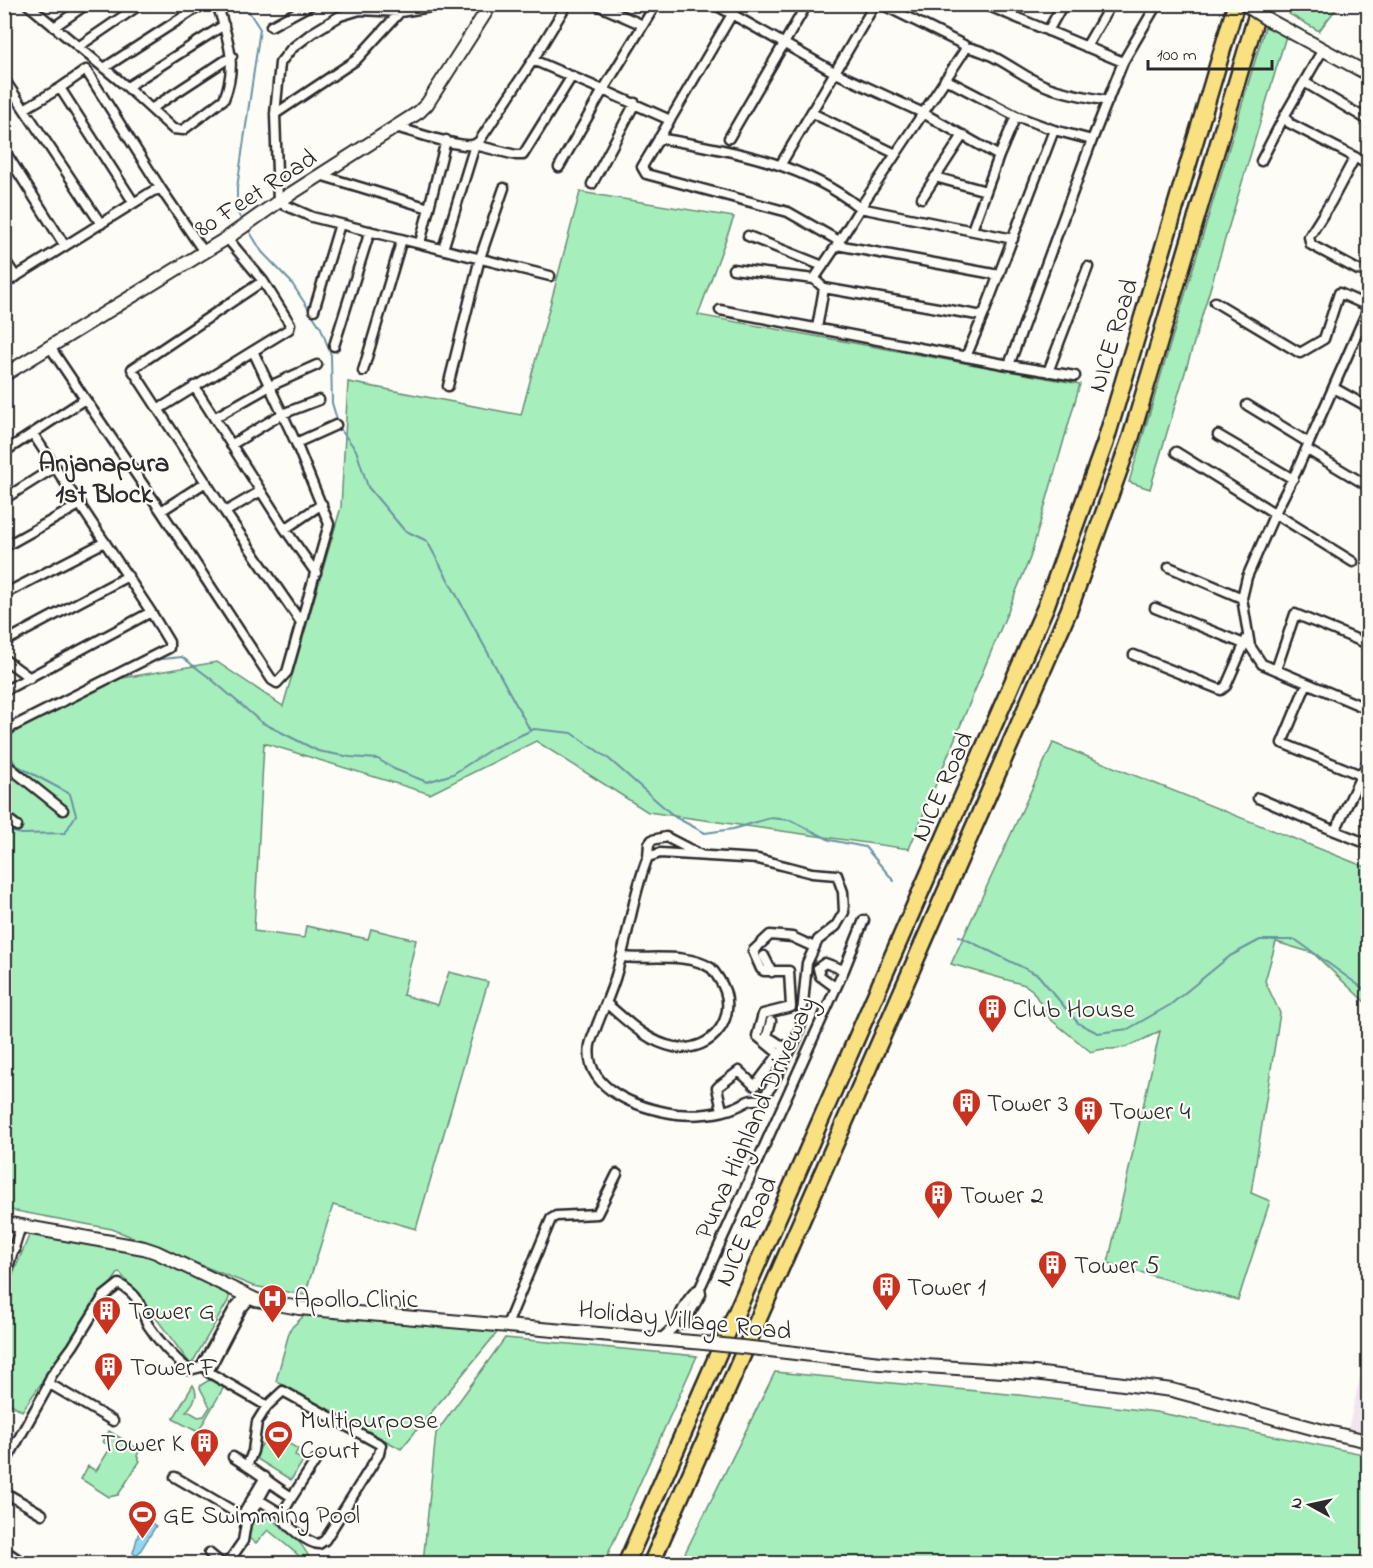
<svg xmlns="http://www.w3.org/2000/svg" width="1373" height="1568" viewBox="0 0 1373 1568" font-family="'Indie Flower',sans-serif">
<style>
.built{fill:#f2e6ee}
.green{fill:#a6eebc;stroke:#688c74;stroke-width:1.5}
.water{fill:#90d8f2;stroke:#6893a2;stroke-width:1.5}
.lines{fill:none;stroke-linecap:round;stroke-linejoin:round}
.stream{stroke:#6893a2;stroke-width:2}
.street-casing{stroke:#2b2b2b;stroke-width:13}
.secondary-casing{stroke:#2b2b2b;stroke-width:16}
.highway-casing{stroke:#2b2b2b;stroke-width:20}
.street{stroke:#fdfcf7;stroke-width:8}
.secondary{stroke:#fdfcf7;stroke-width:12}
.highway{stroke:#f9e181;stroke-width:15}
.secondary-bridge-casing{stroke:#2b2b2b;stroke-width:16;stroke-linecap:butt}
.secondary-bridge{stroke:#fdfcf7;stroke-width:12}
.labels{text-anchor:middle;stroke-width:4.5;stroke-linejoin:round;paint-order:stroke}
.street-label{font-size:26px;fill:#2b2b2b;stroke:#fdfcf7}
.poi-label{font-size:26px;fill:#2b2b2b;stroke:#fdfcf7;text-anchor:start}
.neighbourhood-label{font-size:27px;font-weight:bold;fill:#2b2b2b;stroke:#fdfcf7}
</style>
<rect width="100%" height="100%" fill="#fdfcf7"/>
<filter id="ink" filterUnits="userSpaceOnUse"><feTurbulence type="fractalNoise" baseFrequency=".0167" numOctaves="2"/><feDisplacementMap in="SourceGraphic" scale="12" xChannelSelector="R" yChannelSelector="G"/><feConvolveMatrix kernelMatrix="1 2 1 2 8 2 1 2 1" color-interpolation-filters="sRGB"/></filter>
<g filter="url(#ink)">
<path class="built" d="M1368,1344V1435L1348,1429Z"/>
<path class="green" d="M1292,5V4L1339,5L1319,31L1289,14Z
M1266,24L1286,36L1150,489L1129,482Z
M580,192L734,217L698,315L1080,384L1030,558L909,849L648,812L536,741L430,794L264,743L254,931L304,938L306,926L368,939L371,929L416,940L403,995L438,1005L449,972L488,982L416,1229L333,1205L305,1295L253,1286L112,1229L5,1209V728L93,683L217,662L283,706L341,507L348,382L521,415Z
M1053,743L1368,868V1005L1313,953L1276,942L1265,981L1280,1013L1251,1193L1270,1201L1238,1300L1108,1263L1160,1031C1147,1037 1135,1046 1120,1048C1110,1050 1101,1048 1091,1052L1050,1019L1032,990L1025,985L951,964Z
M31,1231L130,1245L231,1291L228,1301L191,1365L144,1302L119,1272L22,1411L5,1400V1293Z
M310,1310L500,1329L401,1449L276,1381L290,1329Z
M505,1338L697,1356L604,1563H423L436,1433Z
M775,1372L1019,1395L1156,1412L1368,1455V1563H680Z
M211,1379L225,1385L198,1432L173,1419L193,1385C200,1396 193,1403 186,1412H190L198,1417L204,1416L210,1407L200,1388L201,1385Z
M109,1431L140,1450L137,1456L140,1461L118,1495L109,1497L81,1479L88,1466L96,1471L111,1447L103,1442Z
M270,1432L298,1449L295,1455L303,1461L291,1480L254,1457Z
M256,1511L287,1529L286,1531C298,1539 307,1550 312,1564L293,1563L298,1556L297,1554L268,1530L256,1543L246,1536Z"/>
<path class="water" d="M140,1515L156,1526L137,1556L133,1553L140,1528Z"/>
<g class="lines">
<path class="stream" d="M243,222L237,212V188L260,29L244,4
M248,229L262,252L291,282L321,328L331,355L332,403L340,429L356,450L368,487L404,530L427,541L530,730
M153,660L182,657L210,678L261,722L318,751L350,757L378,759L394,769L427,782L453,774L493,748L534,729L572,733L609,759L675,817L705,833L733,829L770,818L790,820L830,840L865,847L894,881
M4,830L22,834L65,833L76,815L70,794L16,765L7,751L8,738L20,728
M959,936L1038,975L1078,1023L1098,1033L1128,1029L1170,1005L1230,956L1260,940H1296L1368,992"/>
<defs>
<path id="street" d="M27,4L127,87L173,129L183,130L224,99C238,65 228,38 217,4
M450,4L400,12L360,10L340,16L312,33L291,49L280,63L275,114L278,202L312,217L550,276
M595,4L643,25
M656,4L603,90L670,120L738,4
M714,4L836,73L923,113L999,156
M984,4L1123,62
M1010,15L1017,4
M271,26L312,4
M54,27L87,4
M1048,31L1063,4
M78,47L141,4
M965,47C997,52 1019,76 1048,87C1067,94 1088,97 1108,101
M1086,47L1111,4
M1322,51L1285,115L1289,123L1355,157L1331,202L1309,237L1311,245L1315,247L1358,270L1368,272
M533,60L567,4
M104,68L203,4
M4,79L101,224
M945,79L1016,116
M1304,82L1368,120
M127,87L224,25
M60,88L86,70L161,189
M24,109L60,88L134,203
M151,109L232,56
M812,113L896,154
M275,114L356,60L400,12
M670,120L642,167L646,174L788,212L839,241
M396,127C413,132 457,147 472,145C477,144 477,143 480,140L533,60L603,90L559,167
M659,138C730,151 801,161 860,208L965,50L964,45L881,4
M729,138L807,4
M4,150L65,246
M1355,157L1368,165
M1261,161L1285,115
M781,164L875,4
M320,175L429,208L420,243
M935,177L986,191
M592,184L635,103
M922,198L963,135
M429,208L446,140
M972,230L999,156L1016,116L1054,130
M748,236L823,266
M837,245L860,208L1013,239
M443,249L475,145L516,155H523L572,76
M4,259L16,277
M733,269L814,279L824,288L817,328
M814,279L837,245L999,275
M263,281L132,369L225,512L300,621
M4,284L153,191L161,189L204,252
M824,288L983,316L966,357
M1215,302L1300,353L1324,339L1339,293L1368,306
M1368,309L1296,472L1275,513L1247,577L1242,598L1250,646L1262,664L1368,709
M314,310L340,224
M720,310L1009,365L1092,140L1123,62L1157,4
M983,316L1054,130L1092,140
M334,346L370,231
M1009,365L1075,376
M363,371L402,239
M1048,372L1088,267
M194,386L285,529L316,573
M448,386L480,258L504,188
M1334,388L1368,407
M85,399L161,511L272,680L277,683L287,672L329,524L296,443L253,351L289,329L290,324L263,281L227,238
M1247,405L1309,443
M159,409L253,351
M214,418L270,386L317,365
M1218,435L1293,479
M296,443L336,425
M231,445L282,414L319,400
M1306,449L1368,486
M4,452L85,399L50,347
M1176,452L1353,562
M4,499L55,467
M161,511L206,482
M225,512L261,491
M285,529L322,504
M4,547L81,504
M1169,567L1242,598
M4,594L105,542
M1155,608L1244,644
M4,642L128,576
M1134,655L1221,690L1226,686L1247,638
M4,659L30,678
M1276,670L1295,614L1368,644
M1307,683L1282,743L1368,778
M4,691L151,612
M4,731L169,648V642L151,612L33,434
M1368,761L1335,831L1368,844
M4,763L63,810
M1258,798L1335,831
M4,816L17,826
M660,853L758,859L812,873L837,875L843,892L844,912L836,926L818,940L807,963L801,1024L796,1040L771,1087L761,1100C745,1099 749,1102 736,1107C720,1114 694,1116 677,1114C642,1109 583,1091 590,1045C591,1040 594,1033 596,1028C603,1009 612,991 617,972C629,934 633,893 648,857Z
M648,857L649,844L652,840L666,837L701,855
M764,956L772,972
M818,968L825,963L844,970
M818,968L820,976L835,987
M606,1003C626,1020 647,1042 674,1047C714,1054 742,1013 719,979C717,976 714,971 711,968C687,952 648,960 621,957
M771,1021L767,1036L784,1047L779,1054
M722,1110L717,1088L719,1086L739,1071L755,1086L779,1054L757,1036L763,1014L791,1007L789,971H764L761,969L753,951L770,935L792,937L814,947
M4,1246L15,1250
M4,1280L21,1226
M700,1288L844,970L864,920
M251,1298L241,1309L208,1372L267,1406L283,1391L381,1445L379,1454L325,1540L319,1544C309,1544 282,1524 282,1514L259,1500
M507,1325L551,1219L556,1216L597,1214L617,1174
M661,1339L677,1324L684,1323L701,1294L700,1288C689,1294 680,1313 677,1324
M48,1383L113,1421
M267,1406L257,1422L253,1451L247,1466C263,1476 275,1487 292,1497L316,1460
M233,1457L247,1466
M4,1465L46,1390L51,1376L73,1346L104,1296L119,1284C143,1298 137,1304 148,1325C159,1342 173,1357 189,1370L201,1367L235,1307L243,1298
M175,1477L242,1516L265,1477
M4,1492L42,1514
M282,1514L292,1497
M4,1550L25,1564
M209,1553L222,1564
M4,1561L8,1564
M227,1564L243,1541L246,1523L268,1483"/>
<path id="secondary" d="M1267,19L1368,74
M4,375L227,238L278,202L419,112L427,104L491,4
M4,1223L144,1248L156,1252L256,1300L299,1308L704,1343
M761,1349L880,1363L1034,1373L1172,1390L1323,1431L1368,1441"/>
<path id="highway" d="M626,1564L1046,606L1105,443L1236,4
M651,1564L1069,610L1131,437L1260,4"/>
</defs>
<use href="#street" class="street-casing"/>
<use href="#secondary" class="secondary-casing"/>
<use href="#highway" class="highway-casing"/>
<use href="#street" class="street"/>
<use href="#secondary" class="secondary"/>
<use href="#highway" class="highway"/>
<defs>
<path id="secondary-bridge" d="M1244,4L1267,19
M704,1343L761,1349"/>
</defs>
<use href="#secondary-bridge" class="secondary-bridge-casing"/>
<use href="#secondary-bridge" class="secondary-bridge"/>
</g>
</g>
<defs>
<symbol id="building-pin" viewBox="-11 -11 22 30"><path d="M0 17L-7.5 6A9.5 9.5 0 1 1 7.5 6Z" fill="#c8321e" stroke="#fdfcf7"/><path d="M-4-6H4V6H1V3H-1V6H-4ZM-2.5-4.3h1.7v1.8h-1.7ZM.8-4.3h1.7v1.8H.8ZM-2.5-1h1.7V.8h-1.7ZM.8-1h1.7V.8H.8Z" fill="#fff"/></symbol>
<symbol id="hospital-pin" viewBox="-11 -11 22 30"><path d="M0 17L-7.5 6A9.5 9.5 0 1 1 7.5 6Z" fill="#c8321e" stroke="#fdfcf7"/><path d="M-5-5h3v3.5h4V-5h3V5h-3V1.5h-4V5h-3Z" fill="#fff"/></symbol>
<symbol id="stadium-pin" viewBox="-11 -11 22 30"><path d="M0 17L-7.5 6A9.5 9.5 0 1 1 7.5 6Z" fill="#c8321e" stroke="#fdfcf7"/><path d="M0-5a6.5 5 0 1 0 0 10a6.5 5 0 1 0 0-10ZM-3.5-1.8h7v3.6h-7Z" fill="#fff"/></symbol>
</defs>
<g fill-rule="evenodd">
<use href="#building-pin" x="976" y="992" width="33" height="45"/>
<use href="#building-pin" x="950" y="1086" width="33" height="45"/>
<use href="#building-pin" x="1072" y="1094" width="33" height="45"/>
<use href="#building-pin" x="922" y="1178" width="33" height="45"/>
<use href="#building-pin" x="1036" y="1248" width="33" height="45"/>
<use href="#building-pin" x="870" y="1270" width="33" height="45"/>
<use href="#hospital-pin" x="256" y="1282" width="33" height="45"/>
<use href="#building-pin" x="90" y="1294" width="33" height="45"/>
<use href="#building-pin" x="92" y="1350" width="33" height="45"/>
<use href="#stadium-pin" x="262" y="1418" width="33" height="45"/>
<use href="#building-pin" x="188" y="1426" width="33" height="45"/>
<use href="#stadium-pin" x="126" y="1498" width="33" height="45"/>
</g>
<g class="labels">
<g class="street-label">
<text transform="translate(255 192) rotate(-33)" y="9">80 Feet Road</text>
<text transform="translate(1112 335) rotate(-73)" y="9">NICE Road</text>
<text transform="translate(941 786) rotate(-66)" y="9">NICE Road</text>
<text transform="translate(754 1117) rotate(-66)" y="9">Purva Highland Driveway</text>
<text transform="translate(745 1231) rotate(-66)" y="9">NICE Road</text>
<text transform="translate(685 1319) rotate(6)" y="9">Holiday Village Road</text>
</g>
<g class="poi-label">
<text x="1013" y="1017">Club House</text>
<text x="987" y="1111">Tower 3</text>
<text x="1109" y="1119">Tower 4</text>
<text x="960" y="1203">Tower 2</text>
<text x="1074" y="1273">Tower 5</text>
<text x="907" y="1295">Tower 1</text>
<text x="294" y="1307">Apollo Clinic</text>
<text x="128" y="1319">Tower G</text>
<text x="130" y="1375">Tower F</text>
<text x="300" y="1428">Multipurpose<tspan x="300" dy="30">Court</tspan></text>
<text x="184" y="1451" text-anchor="end">Tower K</text>
<text x="163" y="1523">GE Swimming Pool</text>
</g>
<g class="neighbourhood-label">
<text x="104" y="471">Anjanapura<tspan x="104" dy="31">1st Block</tspan></text>
</g>
</g>
<rect width="1373" height="1568" fill="none" stroke="#fdfcf7" stroke-width="24"/>
<rect x="12" y="12" width="1349" height="1544" fill="none" stroke="#2b2b2b" stroke-width="2" filter="url(#ink)"/>
<g transform="translate(1310 1505) rotate(278)" stroke="#fdfcf7" stroke-width="4.5" paint-order="stroke">
<path d="M0-4.5L10 22L0 15L-10 22Z" fill="#2b2b2b"/>
<text y="-9" font-size="16" font-weight="bold" text-anchor="middle" fill="#2b2b2b">N</text>
</g>
<path d="M1148 60v9h124v-9" fill="none" stroke="#2b2b2b" stroke-width="3"/>
<text x="1157" y="60" font-size="18" fill="#2b2b2b" stroke="#fdfcf7" stroke-width="4.5" paint-order="stroke">100 m</text>
</svg>
